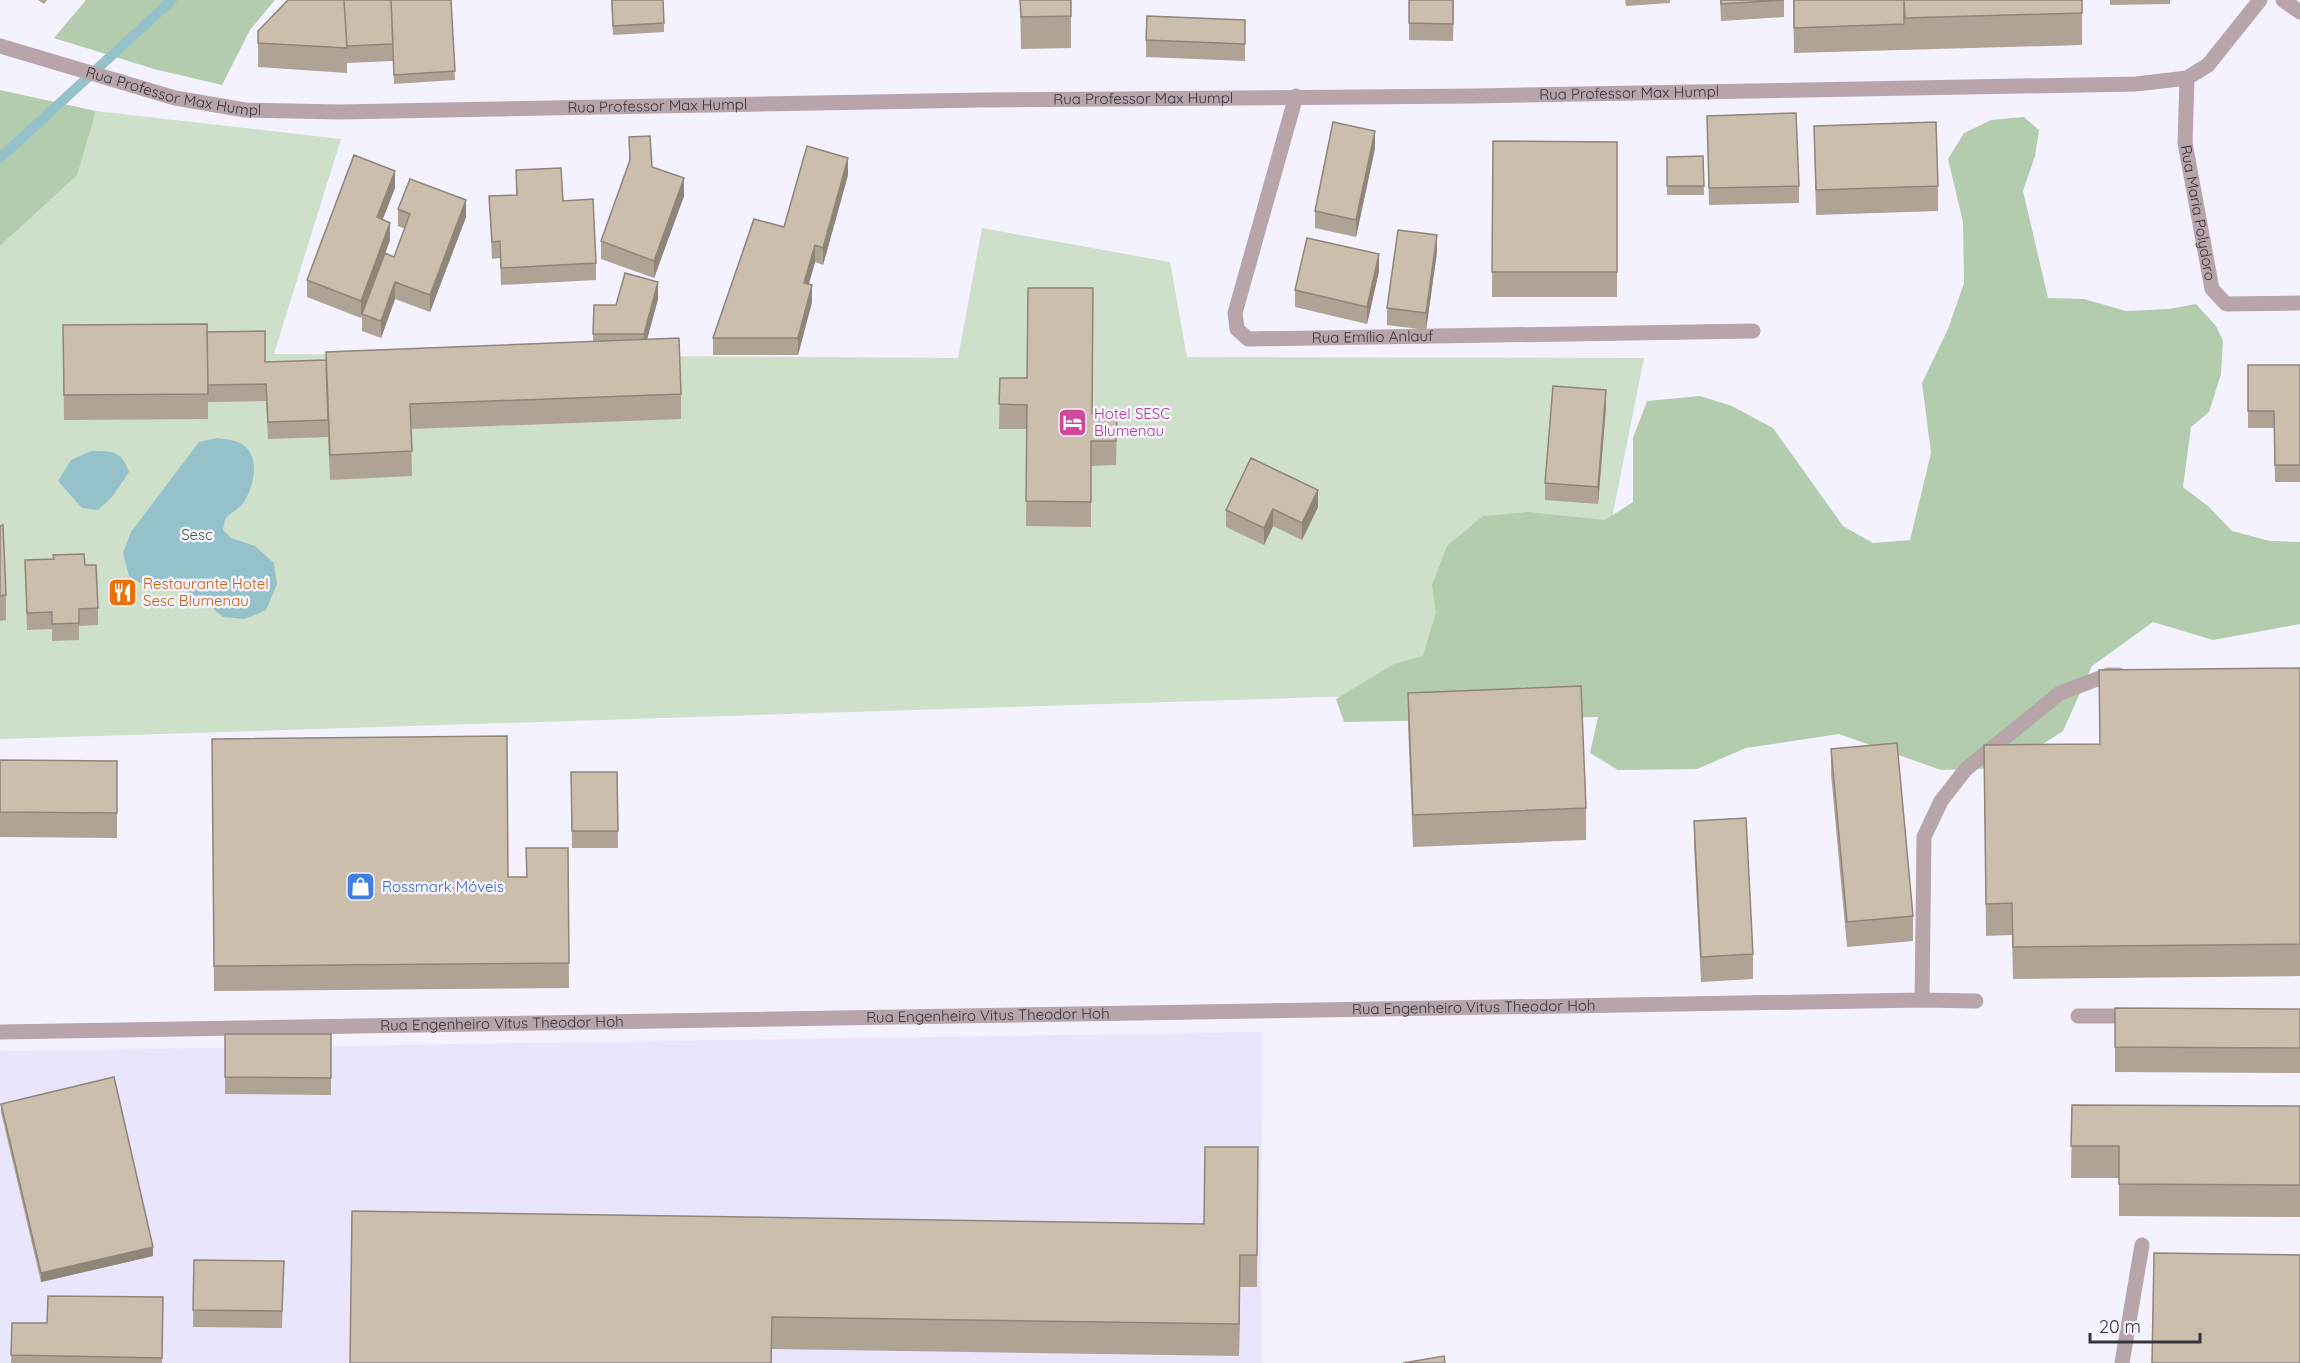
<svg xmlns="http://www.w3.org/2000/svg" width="2300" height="1363" viewBox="0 0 2300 1363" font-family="Quicksand,sans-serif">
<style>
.built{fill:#e8e5fc}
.green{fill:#cedfca}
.forest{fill:#b3ccae}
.water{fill:#95c2ca}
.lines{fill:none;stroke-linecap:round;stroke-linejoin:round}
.stream{stroke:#95c2ca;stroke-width:10}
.minor{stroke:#b7a5aa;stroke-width:15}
.wall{fill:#afa395}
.shaded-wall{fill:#8f8579}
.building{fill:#ccbead;stroke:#8f8579;stroke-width:1.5}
.labels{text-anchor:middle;stroke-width:5;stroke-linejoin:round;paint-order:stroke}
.street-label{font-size:15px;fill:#36343d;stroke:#f4f2ff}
.hotel-label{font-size:15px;fill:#b23c85;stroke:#f4f2ff;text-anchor:start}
.park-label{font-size:15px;fill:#395d33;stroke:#f4f2ff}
.food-label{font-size:15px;fill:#c56008;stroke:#f4f2ff;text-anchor:start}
.shop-label{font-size:15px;fill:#366cbe;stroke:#f4f2ff;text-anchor:start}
</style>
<rect width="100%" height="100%" fill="#f4f2ff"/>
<path class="built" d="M1262,1032L1261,1363H0V1051Z"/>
<path class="green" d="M96,111L341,139L274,354L958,358L982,228L1170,262L1187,357L1644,358L1578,689L0,739V246L12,235L94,117Z"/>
<path class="forest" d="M86,0H275L250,30L222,85L154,69L54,38Z
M0,90L96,111L77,175L0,246Z
M2024,117L2039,130L2035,156L2023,191L2048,298L2084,299L2126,311L2169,309L2196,304L2216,326L2223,341L2221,374L2209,412L2191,427L2183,487L2209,507L2232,531L2270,541L2300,542V624L2213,640L2153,622L2092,666L2063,731L2006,768L1941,770L1839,734L1746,748L1697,769L1618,770L1590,753L1598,717L1344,722L1336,699L1394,664L1423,656L1436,612L1432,585L1447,546L1483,516L1528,512L1605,520L1633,502V438L1647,401L1700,396L1732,406L1773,428L1843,526L1873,543L1910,540L1931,453L1922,383L1948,329L1964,283L1963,222L1948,159L1964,133L1991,120Z"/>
<path class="water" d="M217,438C224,439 234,440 240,443C262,454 254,488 243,503C239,509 230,513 225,519L223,530L231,538L255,546L274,563L277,584L266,610L245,619L223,617L204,601L180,588L144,585L129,576L123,553L131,532L199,442Z
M91,451C112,451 121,450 129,472L113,496L98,510L82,508L58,481L71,460Z"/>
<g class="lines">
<path class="stream" d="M0,158L172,0"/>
<g class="minor">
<path d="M2283,0L2300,12"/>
<path id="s1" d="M0,46L175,98L245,110L340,112L981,100L1474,96L2136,84L2187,78L2208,65L2260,0"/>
<path id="s2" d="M2187,78L2185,143L2212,289L2226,304L2300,303"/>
<path id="s3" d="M1296,96L1235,313L1237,329L1248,339L1753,331"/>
<path d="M1922,1000L1924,837L1941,801L1966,769L2060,693L2108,675H2119"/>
<path d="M2078,1016H2135"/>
<path id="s4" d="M0,1032L1922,1000L1976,1001"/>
<path d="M2122,1363L2142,1245"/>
</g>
</g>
<path class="wall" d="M38,0H47L44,4Z
M451,0L455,80L394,84L393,61L347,63V73L258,67V31Z
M611,0L664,23V32L613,35Z
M1020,0H1071V48L1021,49Z
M1409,0H1454L1453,41L1409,40Z
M1625,0H1670V3L1626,6Z
M1720,0H1784V17L1721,21Z
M1793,0H2082V45L1794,53Z
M2110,0H2170V4L2110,5Z
M1245,20V61L1146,57V40Z
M1707,116L1799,186V203L1709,205Z
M1814,126L1938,186V211L1816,215Z
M629,137L652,167L684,196L654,278L601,259V241L629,162Z
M1493,141L1617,142V297H1492Z
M1375,148L1356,237L1315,228V211Z
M1703,156L1704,195H1667V157Z
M516,170L563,201L596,263V280L501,285L500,258L492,259L489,196L516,195Z
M848,175L823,265L815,262L809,284L812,302L798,355H713V338L784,227Z
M395,188L382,220L390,240L382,261L394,257L405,229L398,226V209L466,217L430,312L395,299L381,338L362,331V314L361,318L307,297V280Z
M1437,252L1426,330L1387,325V308Z
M1379,271L1367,324L1295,307V290Z
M658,299L647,339L681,394V419L411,429L412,476L330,480L328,437L268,439L266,401L208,402V419L64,420L63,325L207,332L265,362L326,360L593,341L594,305H616Z
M2248,365H2300V482H2275L2274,428H2248Z
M1000,378L1092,414H1117L1116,465L1091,466V527L1026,526L1027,429H999Z
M1606,407L1598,504L1545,500V483Z
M1318,507L1302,540L1273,526L1264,545L1226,527V510Z
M0,526L6,595V620L0,621Z
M25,560L85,565L98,608V625L79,626V640L52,641V629L27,630Z
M2300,668V976L2013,979L2012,935L1986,936L1984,745L2100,744Z
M1408,693L1586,808V840L1413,847L1408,725Z
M212,739L508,877H526L568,848L569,988L214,991Z
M1831,749L1913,916V941L1847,947L1831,774Z
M0,760L117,761V838L0,837Z
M571,772H617L618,848H572Z
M1694,821L1753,954V979L1701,982L1694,846Z
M2115,1008L2300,1009V1073L2115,1072Z
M225,1034H331V1095L225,1094Z
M1,1104L153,1256L41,1282L1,1112Z
M2072,1105L2300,1106V1217L2119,1216V1178H2071Z
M1258,1179L1257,1287H1240L1239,1356L772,1349V1363H350L1204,1224Z
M194,1260L284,1261L282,1328L193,1327Z
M163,1297L162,1363H11L12,1323H47Z"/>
<path class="shaded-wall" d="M1375,131V148L1356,237V220Z
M848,158V175L823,265V248Z
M395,171V188L377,234V217Z
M684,178V196L654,278V261Z
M466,200V217L430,312V295Z
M390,223V240L361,318V301Z
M1437,235V252L1426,330V313Z
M815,245V262L804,300V283Z
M1379,254V271L1367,324V307Z
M395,282V299L381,338V321Z
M658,282V299L644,351V334Z
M812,285V302L798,355V338Z
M1606,390V407L1598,504V487Z
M1318,490V507L1302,540V523Z
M1273,509V526L1264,545V528Z
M153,1247V1256L41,1282V1273Z
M1240,1255V1287L1239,1356V1324Z"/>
<path class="building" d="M288,0H344L347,48L258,43V31Z
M344,0H391L393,44L347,46Z
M391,0H451L455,71L394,75Z
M612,0H663L664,23L613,26Z
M1020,0H1071V16L1021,17Z
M1409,0H1453V24L1409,23Z
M1721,0H1784L1721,4Z
M1794,0H1904V24L1794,28Z
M1904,0H2082V13L1905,18Z
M1147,16L1245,20V44L1146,40Z
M1796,113L1799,186L1709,188L1707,116Z
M1333,122L1375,131L1356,220L1315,211Z
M1936,122L1938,186L1816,190L1814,126Z
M650,136L652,167L684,178L654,261L601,241L630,160L629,137Z
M1493,141L1617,142V272H1492Z
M807,146L848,158L823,248L815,245L804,283L812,285L798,338H713L754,219L784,227Z
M354,155L395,171L377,217L390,223L361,301L307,280Z
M1703,156L1704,186H1667V157Z
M561,168L563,201L593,199L596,263L501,268L500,241L492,242L489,196L517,195L516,170Z
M410,179L466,200L430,295L395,282L381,321L362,314L385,253L394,257L410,214L398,209Z
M1398,230L1437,235L1426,313L1387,308Z
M1307,238L1379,254L1367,307L1295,290Z
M625,273L658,282L644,334H593L594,305H616Z
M1028,288H1093L1092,414H1117L1116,441H1091V502L1026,501L1027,405L999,404L1000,378H1027Z
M207,324L208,394L64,395L63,325Z
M265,331V362L326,360L328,420L268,422L266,384L208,385L207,332Z
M679,338L681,394L410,404L412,451L330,455L326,352Z
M2248,365H2300V465H2275L2274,411H2248Z
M1553,386L1606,390L1598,487L1545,483Z
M1251,458L1318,490L1302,523L1273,509L1264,528L1226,510Z
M3,525L6,595L0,596V526Z
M84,554L85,565H96L98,608L79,609V623L52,624V612L27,613L25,560L54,559L53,555Z
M2300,668V944L2013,947L2012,903L1986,904L1984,745L2100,744L2099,670Z
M1581,686L1586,808L1413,815L1408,693Z
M507,736L508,877H527L526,848H568L569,963L214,966L212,739Z
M1897,743L1913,916L1847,922L1831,749Z
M0,760L117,761V813L0,812Z
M571,772H617L618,831H572Z
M1746,818L1753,954L1701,957L1694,821Z
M2115,1008L2300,1009V1048L2115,1047Z
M225,1034H331V1078L225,1077Z
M114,1077L153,1247L41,1273L1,1104Z
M2072,1105L2300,1106V1185L2119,1184V1146H2071Z
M1205,1147H1258L1257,1255H1240L1239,1324L772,1317L771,1363H350L352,1211L1204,1224Z
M2154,1253L2300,1255V1363H2152Z
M194,1260L284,1261L282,1311L193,1310Z
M48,1296L163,1297L162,1358L11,1355L12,1323H47Z
M1444,1356L1445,1363H1403Z"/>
<defs>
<symbol id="hotel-square" viewBox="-11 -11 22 22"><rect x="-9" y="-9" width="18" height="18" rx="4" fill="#d1479c" stroke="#f4f2ff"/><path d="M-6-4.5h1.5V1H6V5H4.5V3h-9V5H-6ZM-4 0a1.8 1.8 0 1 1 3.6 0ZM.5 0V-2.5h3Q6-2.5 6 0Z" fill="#fff"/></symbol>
<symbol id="restaurant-square" viewBox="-11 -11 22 22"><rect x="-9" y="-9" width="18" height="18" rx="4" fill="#e8710a" stroke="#f4f2ff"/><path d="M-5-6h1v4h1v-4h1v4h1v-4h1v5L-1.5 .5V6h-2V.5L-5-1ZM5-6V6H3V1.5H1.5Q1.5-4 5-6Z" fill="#fff"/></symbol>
<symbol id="shop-square" viewBox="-11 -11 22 22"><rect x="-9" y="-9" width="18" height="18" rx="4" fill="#3f7fe0" stroke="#f4f2ff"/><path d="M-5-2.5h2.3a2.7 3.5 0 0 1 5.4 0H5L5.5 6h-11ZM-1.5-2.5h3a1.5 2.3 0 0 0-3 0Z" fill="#fff"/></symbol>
</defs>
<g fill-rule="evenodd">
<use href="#hotel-square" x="1056" y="406" width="33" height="33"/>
<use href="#restaurant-square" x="106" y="576" width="33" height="33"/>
<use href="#shop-square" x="344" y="870" width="33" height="33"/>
</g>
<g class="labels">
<g class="street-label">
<text dy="5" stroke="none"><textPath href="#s1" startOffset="180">Rua Professor Max Humpl</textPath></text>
<text dy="5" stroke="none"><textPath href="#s1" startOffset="1638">Rua Professor Max Humpl</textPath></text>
<text dy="5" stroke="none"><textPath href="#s1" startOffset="1152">Rua Professor Max Humpl</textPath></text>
<text dy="5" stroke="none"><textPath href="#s1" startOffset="666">Rua Professor Max Humpl</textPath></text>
<text dy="5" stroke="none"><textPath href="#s2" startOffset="136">Rua Maria Polydoro</textPath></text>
<text dy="5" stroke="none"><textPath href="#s3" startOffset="381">Rua Emílio Anlauf</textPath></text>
<text dy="5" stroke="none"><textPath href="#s4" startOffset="1474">Rua Engenheiro Vitus Theodor Hoh</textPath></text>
<text dy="5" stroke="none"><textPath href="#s4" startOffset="988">Rua Engenheiro Vitus Theodor Hoh</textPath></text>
<text dy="5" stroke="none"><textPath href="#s4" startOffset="502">Rua Engenheiro Vitus Theodor Hoh</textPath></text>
</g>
<g class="hotel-label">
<text x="1094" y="419">Hotel SESC<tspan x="1094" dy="17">Blumenau</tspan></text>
</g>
<g class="park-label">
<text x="197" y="540">Sesc</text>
</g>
<g class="food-label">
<text x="143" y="589">Restaurante Hotel<tspan x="143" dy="17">Sesc Blumenau</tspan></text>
</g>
<g class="shop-label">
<text x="382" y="892">Rossmark Móveis</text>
</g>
</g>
<path d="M2090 1333v9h110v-9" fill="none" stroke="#36343d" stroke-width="3"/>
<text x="2099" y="1333" font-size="18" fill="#36343d" stroke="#f4f2ff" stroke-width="4.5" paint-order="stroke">20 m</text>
</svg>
